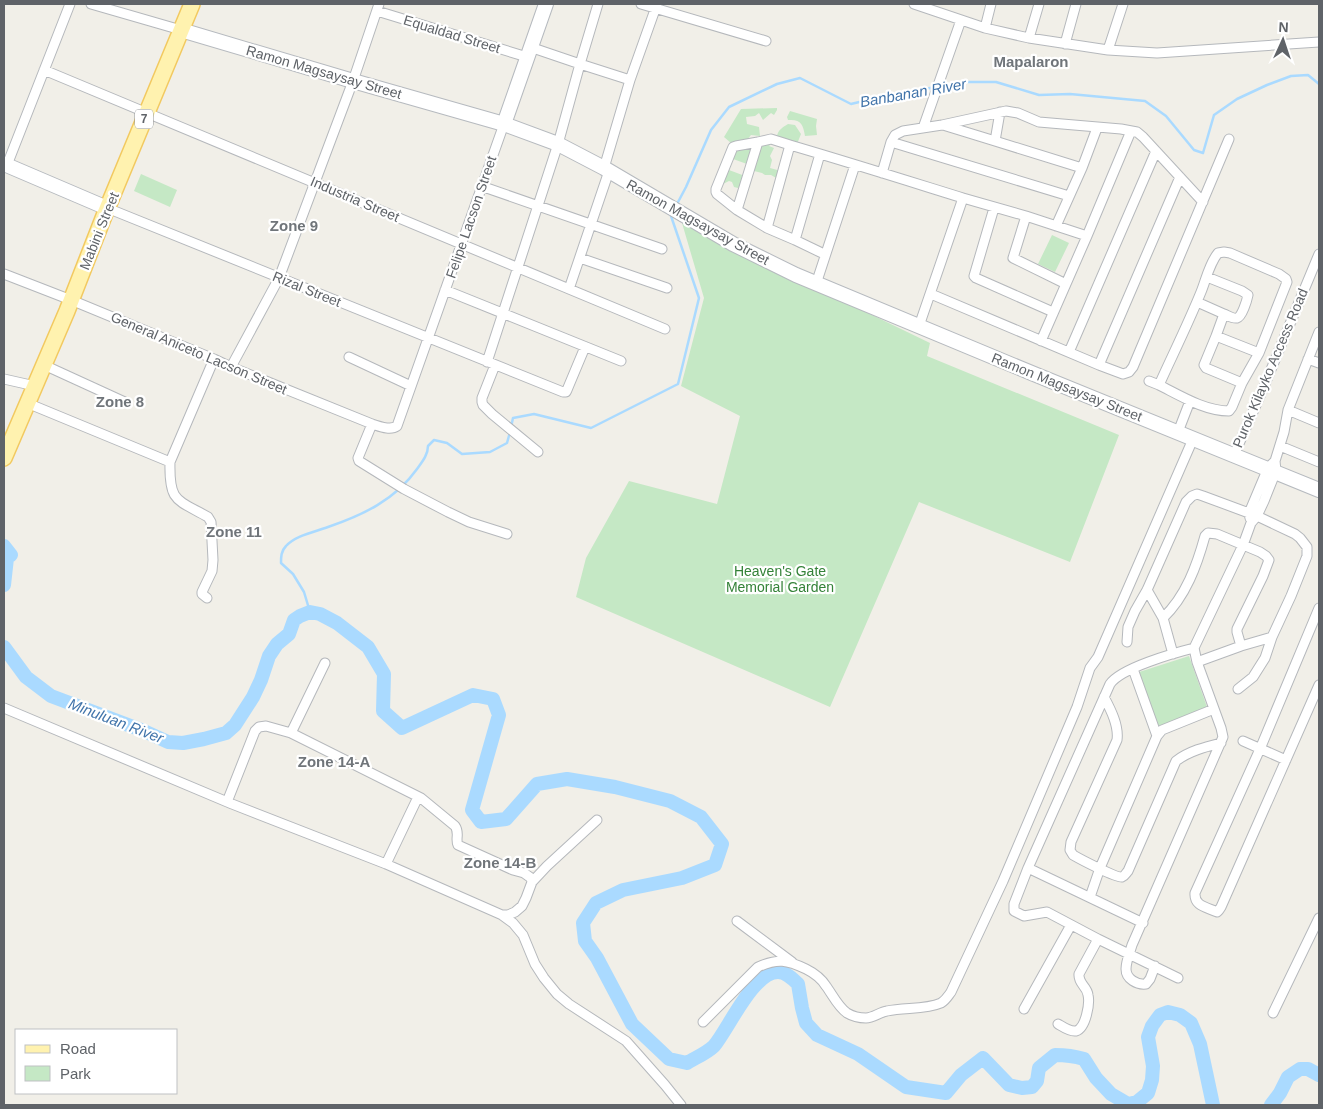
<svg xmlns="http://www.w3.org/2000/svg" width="1323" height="1109" viewBox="0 0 1323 1109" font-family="Arial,sans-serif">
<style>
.green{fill:#c5e8c5}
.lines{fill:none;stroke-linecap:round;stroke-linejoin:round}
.stream{stroke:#aadaff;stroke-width:2.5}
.river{stroke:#aadaff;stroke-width:14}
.street-casing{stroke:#b5b8bc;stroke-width:11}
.secondary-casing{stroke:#b6babf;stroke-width:16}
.primary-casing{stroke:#f2c960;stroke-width:18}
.street{stroke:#fff;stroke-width:9}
.secondary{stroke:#fff;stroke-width:14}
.primary{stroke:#fff2af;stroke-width:15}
.labels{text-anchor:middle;stroke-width:4.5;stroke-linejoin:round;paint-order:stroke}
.shield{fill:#fff;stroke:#8f9295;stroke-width:1}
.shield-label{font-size:12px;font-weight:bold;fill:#5f6368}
.street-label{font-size:14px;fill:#5f6368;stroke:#fff}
.park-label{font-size:14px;fill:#348238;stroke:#fff}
.neighbourhood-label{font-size:15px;font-weight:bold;fill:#70757a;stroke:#fff}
.water-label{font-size:15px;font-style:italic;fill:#4174aa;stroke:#fff}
</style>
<rect width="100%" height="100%" fill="#f1efe8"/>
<path class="green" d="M777,108V110L774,115L771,113L763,120L759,113L755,116L746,117L747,124L759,127L760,136L751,135L747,140L731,143L724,137L741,109Z
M790,111L817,119L816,126L817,135L805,136C803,124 801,119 788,120L787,117Z
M788,124L795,125L801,134L797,144L777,136C778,130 783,127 788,124Z
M759,143H772L769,146L774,148L770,156L772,160L770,168L781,171L778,179L771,175H765L762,173L754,171L752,167Z
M755,147L746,176L743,174L747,164L733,159L729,170L745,176L743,183L738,188L734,187L732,182L729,181L721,185L734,148Z
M141,174L177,190L170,207L134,191Z
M682,223L930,343L927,356L1119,435L1070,562L919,502L830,707L576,597L586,558L629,481L717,504L740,416L681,386L704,298Z
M1052,235L1069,243L1055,272L1038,264Z
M1189,656L1207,707L1155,728L1136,673Z"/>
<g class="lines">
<path class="stream" d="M941,86L965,82H996L1039,95L1070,94L1145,101L1166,116L1194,150L1203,153L1214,115L1237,99L1267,85L1291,76L1308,75L1319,84
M677,204L686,187L711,130L729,107L777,84L800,78L851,104L888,95L936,87
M511,427L513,418L534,414L591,428L678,384L699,298L671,216L672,214
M310,612L304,592L293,574L281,563C281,557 281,551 286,546C296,535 315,532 328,527C363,515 395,500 417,469C422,462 428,455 428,446L434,440L447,443L462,454L490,452L507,443L510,432"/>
<path class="river" d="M4,546L11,555L7,558L4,585
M4,647L26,677L51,696L144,731L168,742L183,743L204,739L226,733L235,725L253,697L261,680L269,656L277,644L289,634L294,620L300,616L310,612L320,614L337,623L368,647L384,674L383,711L402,728L473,695L493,699L499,715L472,810L481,822L506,819L537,784L567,779L615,787L670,801L701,817L722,844L715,865L682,878L623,890L596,903L583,923L585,941L597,958L632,1024L669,1059L687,1063C695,1058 707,1053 714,1046C729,1028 753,972 778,972C786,972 793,979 798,984L802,1008L806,1023L817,1035L858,1054L906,1087L946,1093L961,1075L983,1058L1009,1085L1022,1088L1032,1087L1037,1081L1039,1068L1055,1055C1065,1055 1074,1056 1084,1059L1096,1078L1111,1094L1128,1104L1137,1102L1148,1093L1152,1080L1153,1066L1148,1037L1152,1026L1160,1015L1168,1012L1180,1015L1191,1023L1200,1044L1213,1105
M1271,1105L1280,1093L1288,1077L1300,1069H1308L1319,1075"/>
<defs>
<path id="street" d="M91,4L181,30
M641,4L766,41
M914,4L985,28L1029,38L1108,50L1157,53L1319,42
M377,11L527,57
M985,28L991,4
M1029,38L1039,4
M1065,44L1076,4
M530,47L580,64L630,80
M1108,50L1123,4
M44,70L665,329
M1000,112L995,141L1082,168
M943,125L995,141
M923,128L961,20
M891,142L895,135L903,131L942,125L1006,111L1018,113L1039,122L1121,129L1137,132L1143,137L1203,202
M820,154L795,240L767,228L790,145C848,162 905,180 963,198L919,326
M7,165L70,4
M604,168L630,80L657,4
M882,173L891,142L1069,196
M481,186L662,249
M963,198L1026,216L1087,236
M107,208L563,392H566L567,390L585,347
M994,208L974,276L976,278L1053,312
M737,210L717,194L716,192V189L733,147L736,146L758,142
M1026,216L1013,258L1066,284
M1056,226L1082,168L1097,128
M767,228L737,210L758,142L771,139L790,145
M795,240L822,253H825
M1224,252L1230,253L1279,274L1286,279L1287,282L1259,353L1242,383L1232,407L1229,411C1205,411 1181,396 1159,385C1173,354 1188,324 1201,292C1206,280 1209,264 1218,253Z
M580,258L667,288
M4,274L71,300L214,359L231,367L372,424C379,426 390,431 397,426L504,124
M1207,277L1242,291L1248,295C1247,300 1242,317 1237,318C1233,319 1227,315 1224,314
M816,284L855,165
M569,289L609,171
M445,290L621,361
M931,294L1099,365L1123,374L1129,372L1133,367L1229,139
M1197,302L1224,314L1216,336
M1041,341L1087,236L1131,131
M1069,352L1156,151
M349,357L411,386
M1308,359L1319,363
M487,362L558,144L580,64L598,4
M44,365L127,403
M495,365L482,398V402L483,405L492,414L538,452
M1099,365L1180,177
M231,367L279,278L353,81L379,4
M4,379L35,386
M1149,381L1159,385
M1242,383L1206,368L1204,365L1216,336L1259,353
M27,403L170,462L214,359
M1288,410L1319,423
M372,424L358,458L359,461L404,489L448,512L469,522L507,534
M1178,432L1190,401
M1280,446L1319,462
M1234,455L1260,396L1319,254
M170,462C169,502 176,499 208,517L211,522L213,560L212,571L202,592V594L207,598
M1250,518L1249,513L1268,468L1275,461L1284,432L1288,410L1319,332
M1147,590L1163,618L1173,654
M1319,608L1260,749L1195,893C1194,906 1206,907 1217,912L1219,910L1221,907L1319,685
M1163,618C1186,596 1197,565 1205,536L1208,533L1217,534L1260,552L1266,556L1269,560L1263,576L1237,629V632L1241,646
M1127,642L1128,627L1135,611L1147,590L1186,502L1192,496L1197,494L1203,496L1257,516L1295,534L1300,538L1307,547V556L1291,596L1272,637L1265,658L1253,677L1238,689
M1197,662L1241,646L1272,637
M1133,669L1157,736
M1104,697C1111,710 1119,726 1117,740L1071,842L1070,850L1073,855C1080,859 1116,878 1122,877C1125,876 1126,873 1128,871L1176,761C1189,751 1205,747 1221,743
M4,708L232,804L386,864L502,915L513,923L523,935L535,964L544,978L557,994L569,1004L626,1041L665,1085L681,1105
M291,733L325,663
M1243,741L1286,760
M227,802L255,731L259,727L266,726L291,733L421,798L455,826C460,833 455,839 458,845L513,870L524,873L531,878L532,882L526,898L522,906L515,912L508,915H502
M386,864L418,797
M1028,868L1143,923
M532,882L547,866L597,820
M1090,897L1100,868L1157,736L1162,730L1214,709
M737,921L792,962
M1155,966L1150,979L1146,984C1137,985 1126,979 1126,969C1126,961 1130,952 1132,945L1223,737L1221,728L1197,662L1194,648L1243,545L1251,523L1257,516L1264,501L1276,471L1275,461
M1178,978L1098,939L1047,912L1024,916L1014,911V904L1028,868L1110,684C1121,668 1174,653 1194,648
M1024,1009L1071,925
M1273,1013L1319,918
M703,1022L758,967C778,958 787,960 806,969C814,973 821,978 826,986C832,994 838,1007 847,1013C852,1016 860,1018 866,1018C873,1018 880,1012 887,1011C904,1007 925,1010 941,1003C946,1000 948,996 951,992L1003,881L1077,707L1090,668L1098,657L1193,439
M1058,1024C1063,1027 1070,1032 1076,1031C1086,1028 1090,1003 1088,995C1087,986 1078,984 1079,974L1098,939"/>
<path id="secondary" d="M181,30L353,81L504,124L558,144L604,168L733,244L796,275L1034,374L1319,490
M504,124L546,4
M4,164L107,208"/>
<path id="primary" d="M4,458L67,311L104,216L192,4"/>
</defs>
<use href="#street" class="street-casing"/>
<use href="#secondary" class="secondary-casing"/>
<use href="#primary" class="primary-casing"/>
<use href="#street" class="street"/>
<use href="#secondary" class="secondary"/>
<use href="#primary" class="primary"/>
</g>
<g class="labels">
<rect class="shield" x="135" y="109.5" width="18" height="19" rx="4"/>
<g class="shield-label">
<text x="144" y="123">7</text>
</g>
<g class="street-label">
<text transform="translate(452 34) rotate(17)" y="5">Equaldad Street</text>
<text transform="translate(324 72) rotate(16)" y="5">Ramon Magsaysay Street</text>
<text transform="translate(355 199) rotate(23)" y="5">Industria Street</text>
<text transform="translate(471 217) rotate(-71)" y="5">Felipe Lacson Street</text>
<text transform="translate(698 222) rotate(29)" y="5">Ramon Magsaysay Street</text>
<text transform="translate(99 231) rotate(-68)" y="5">Mabini Street</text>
<text transform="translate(307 289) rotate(22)" y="5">Rizal Street</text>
<text transform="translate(199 353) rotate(23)" y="5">General Aniceto Lacson Street</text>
<text transform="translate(1270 368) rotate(-67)" y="5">Purok Kilayko Access Road</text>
<text transform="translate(1067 387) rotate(22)" y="5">Ramon Magsaysay Street</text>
</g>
<g class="park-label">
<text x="780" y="576">Heaven's Gate<tspan x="780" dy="16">Memorial Garden</tspan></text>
</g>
<g class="neighbourhood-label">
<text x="1031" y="67">Mapalaron</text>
<text x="294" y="231">Zone 9</text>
<text x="120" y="407">Zone 8</text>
<text x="234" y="537">Zone 11</text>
<text x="334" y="767">Zone 14-A</text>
<text x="500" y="868">Zone 14-B</text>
</g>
<g class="water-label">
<text transform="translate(913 93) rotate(-10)" y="5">Banbanan River</text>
<text transform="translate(116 721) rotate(21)" y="5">Minuluan River</text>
</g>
</g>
<rect width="1323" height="1109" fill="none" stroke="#5f6368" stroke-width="10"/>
<rect x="15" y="1029" width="162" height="65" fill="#ffffff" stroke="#bfc1c3"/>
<rect x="25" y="1045" width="25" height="8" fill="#fff2af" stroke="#bfc1c3"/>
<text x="60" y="1054" font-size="15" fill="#5f6368">Road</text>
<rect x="25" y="1066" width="25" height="15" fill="#c5e8c5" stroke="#bfc1c3"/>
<text x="60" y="1079" font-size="15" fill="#5f6368">Park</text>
<g transform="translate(1283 40) rotate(3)" stroke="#ffffff" stroke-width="4" paint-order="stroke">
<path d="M0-4L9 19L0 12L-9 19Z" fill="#5f6368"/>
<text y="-8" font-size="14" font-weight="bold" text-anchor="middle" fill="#5f6368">N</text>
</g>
</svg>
